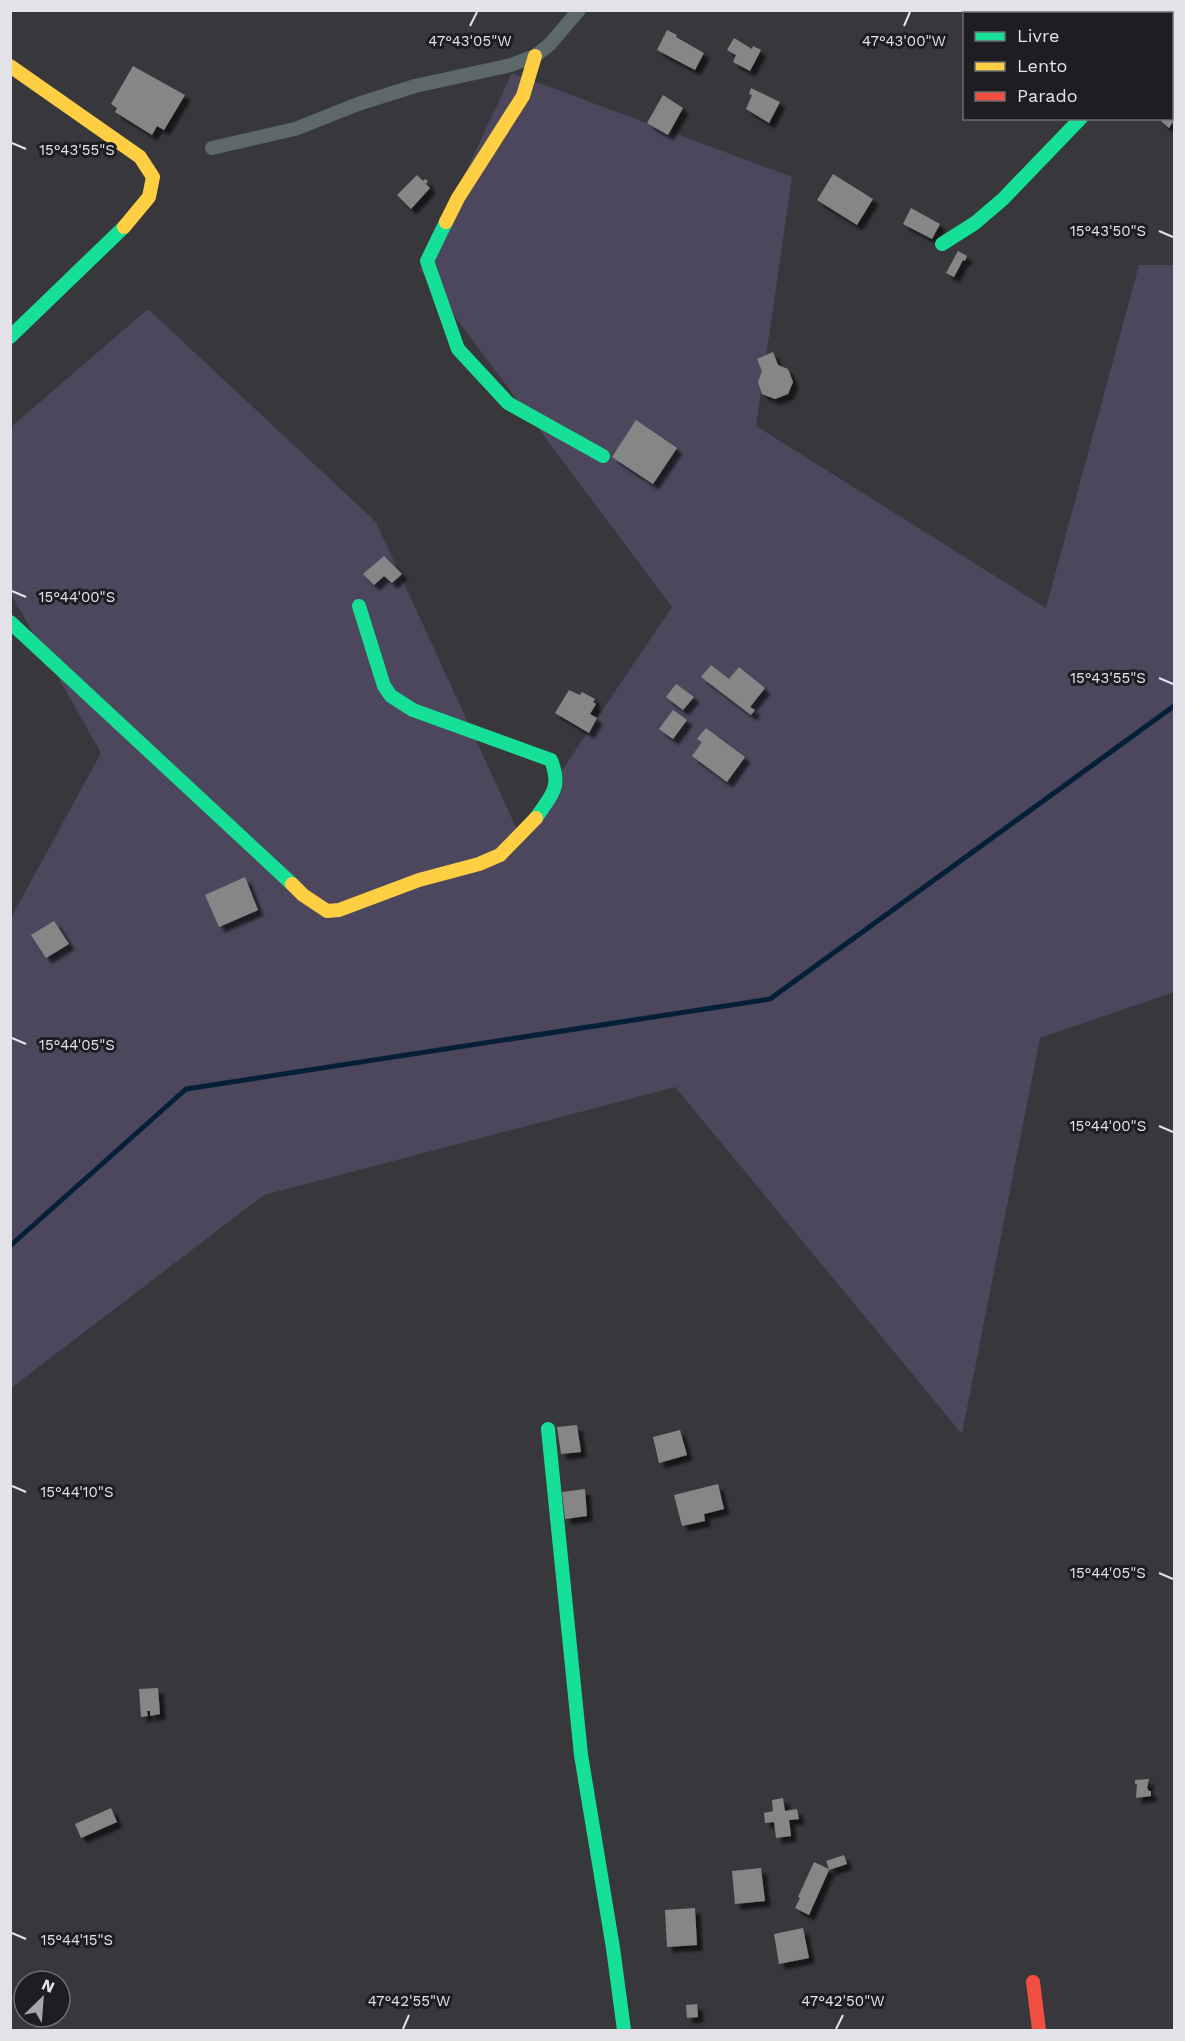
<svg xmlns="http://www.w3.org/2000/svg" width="1185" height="2041" viewBox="0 0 1185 2041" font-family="'Work Sans',sans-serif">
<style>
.green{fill:#4c475c}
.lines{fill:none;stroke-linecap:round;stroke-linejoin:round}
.stream{stroke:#051f38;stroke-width:5}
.building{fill:#878686;filter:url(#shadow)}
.street{stroke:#5c6968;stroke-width:14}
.fast{stroke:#16e098;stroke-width:14}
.slow{stroke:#ffcf43;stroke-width:14}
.jam{stroke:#f24e42;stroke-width:14}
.ticks{fill:none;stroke:#e3e2e8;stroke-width:2}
.ticks-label{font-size:15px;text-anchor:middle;fill:#e3e2e8;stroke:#1e1d21;stroke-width:6;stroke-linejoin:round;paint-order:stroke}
</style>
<defs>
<filter id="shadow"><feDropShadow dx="5.5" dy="5.5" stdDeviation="1.5" flood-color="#0009"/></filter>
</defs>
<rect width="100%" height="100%" fill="#38373c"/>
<path class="green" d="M512,73L792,177L756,426L1046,608L1139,265H1174V992L1040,1038L962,1434L675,1087L264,1195L11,1388V918L101,753L11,594V427L148,309L376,522L519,834L672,607L420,270Z"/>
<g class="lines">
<path class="stream" d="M10,1246L186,1089L770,999L1174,706"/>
</g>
<path class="building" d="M1124,10H1171L1168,14H1127Z
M667,30L677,35L676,37L704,53L695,70L657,50Z
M734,38L752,49L753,46L761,50L750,71L733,62L736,55L727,50Z
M133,66L185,95L164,130L157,126L152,135L115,112L117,108L111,104Z
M751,88L780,102L769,123L746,109L752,95L749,94Z
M663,95L683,108L668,135L647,123Z
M1174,102V120L1169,128L1161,121V118H1172V105Z
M833,174L873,199L857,225L817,200Z
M417,175L423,181L425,179L428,181L426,184L430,188L411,209L397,195Z
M911,208L940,224L932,239L903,224Z
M958,251L967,256L965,261L963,260L954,277L946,273Z
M773,352L778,365L788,369L793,382L788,394L775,399L762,394L758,382L762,371L757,359Z
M636,420L677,448L653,484L612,457Z
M384,556L402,574L392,583L384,576L374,585L363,574Z
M711,665L729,679L739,667L765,688L750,707L755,710L751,715L701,677Z
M676,684L694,697L683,710L666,697Z
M569,690L580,695L582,692L595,699L593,702L596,704L590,714L597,718L589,733L555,713Z
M673,710L687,720L673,739L659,729Z
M706,728L745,757L727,782L692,756L702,742L697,739Z
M245,877L258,910L219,927L205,895Z
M54,921L69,944L46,958L31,935Z
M577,1425L581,1452L561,1454L557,1427Z
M680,1430L687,1455L659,1463L653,1437Z
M718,1484L724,1509L704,1514L705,1521L682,1526L674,1495Z
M585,1489L587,1516L565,1519L562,1492Z
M158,1688L160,1714L150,1716V1711H147L148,1716L141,1717L139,1689Z
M1149,1779L1147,1788L1149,1791H1151V1796L1136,1798L1137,1784H1135V1780Z
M783,1798L785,1811L797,1809L799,1819L789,1820L791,1836L776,1838L774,1822L765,1823L764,1813L773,1811L772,1800Z
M111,1808L117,1822L81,1838L75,1824Z
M844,1855L847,1864L829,1870L809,1915L795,1908L800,1898L798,1897L814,1862L829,1869L826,1861Z
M761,1868L765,1901L735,1904L732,1871Z
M695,1908L697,1945L667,1947L665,1910Z
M803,1928L809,1958L779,1964L774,1934Z
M697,2004L698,2017L687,2018L686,2005Z"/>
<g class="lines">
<path class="street" d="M1172,17L1174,13
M212,148L295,129L358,104L415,86L511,65L535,56L550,44L579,10"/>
<path class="fast" d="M446,222L427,261L458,349L508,403L603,456
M942,244L975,223L1003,199L1081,118
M10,337L124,227
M359,606L384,686L391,696L413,710L551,760C562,789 551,795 536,818
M10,622L292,884
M548,1429L581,1755L613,1948L624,2030"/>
<path class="slow" d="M10,66L140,157L153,177L149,197L124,227
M446,222L458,198L523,96L535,56
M292,884L303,895L327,911L339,910L419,880L479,864L500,855L536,818"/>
<path class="jam" d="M1033,1982L1039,2030"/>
</g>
<path class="ticks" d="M470,26L477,12M904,26L910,12M12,143L26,149M1159,231L1173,237M12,591L26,597M1159,678L1173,684M12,1038L26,1044M1159,1126L1173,1132M12,1486L26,1492M1159,1573L1173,1579M12,1933L26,1939M403,2029L409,2015M836,2029L843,2015"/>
<g class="ticks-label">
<text x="470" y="46">47°43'05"W</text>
<text x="904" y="46">47°43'00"W</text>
<text x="77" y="155">15°43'55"S</text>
<text x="1108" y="236">15°43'50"S</text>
<text x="77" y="602">15°44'00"S</text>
<text x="1108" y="683">15°43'55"S</text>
<text x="77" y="1050">15°44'05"S</text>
<text x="1108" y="1131">15°44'00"S</text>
<text x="77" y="1497">15°44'10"S</text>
<text x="1108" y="1578">15°44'05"S</text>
<text x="77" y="1945">15°44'15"S</text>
<text x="409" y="2006">47°42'55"W</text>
<text x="843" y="2006">47°42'50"W</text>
</g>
<rect width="1185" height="2041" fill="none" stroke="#e3e2e8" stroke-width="24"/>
<rect x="963" y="12" width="210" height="108" fill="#1e1d21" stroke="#6d6c71" stroke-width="1.5"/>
<rect x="975" y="32" width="30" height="9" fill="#16e098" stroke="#6d6c71" stroke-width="1.5"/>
<text x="1017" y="42" font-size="18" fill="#e3e2e8">Livre</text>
<rect x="975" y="62" width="30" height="9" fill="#ffcf43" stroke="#6d6c71" stroke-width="1.5"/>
<text x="1017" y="72" font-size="18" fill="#e3e2e8">Lento</text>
<rect x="975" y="92" width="30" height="9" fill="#f24e42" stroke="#6d6c71" stroke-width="1.5"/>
<text x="1017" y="102" font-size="18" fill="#e3e2e8">Parado</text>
<g transform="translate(42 1999) rotate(25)"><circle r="28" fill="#1e1d21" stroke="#6d6c71" stroke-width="1.5"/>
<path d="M0-4.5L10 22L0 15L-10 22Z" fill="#a7a6ac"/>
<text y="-9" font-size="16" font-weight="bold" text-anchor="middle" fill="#e3e2e8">N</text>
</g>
</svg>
